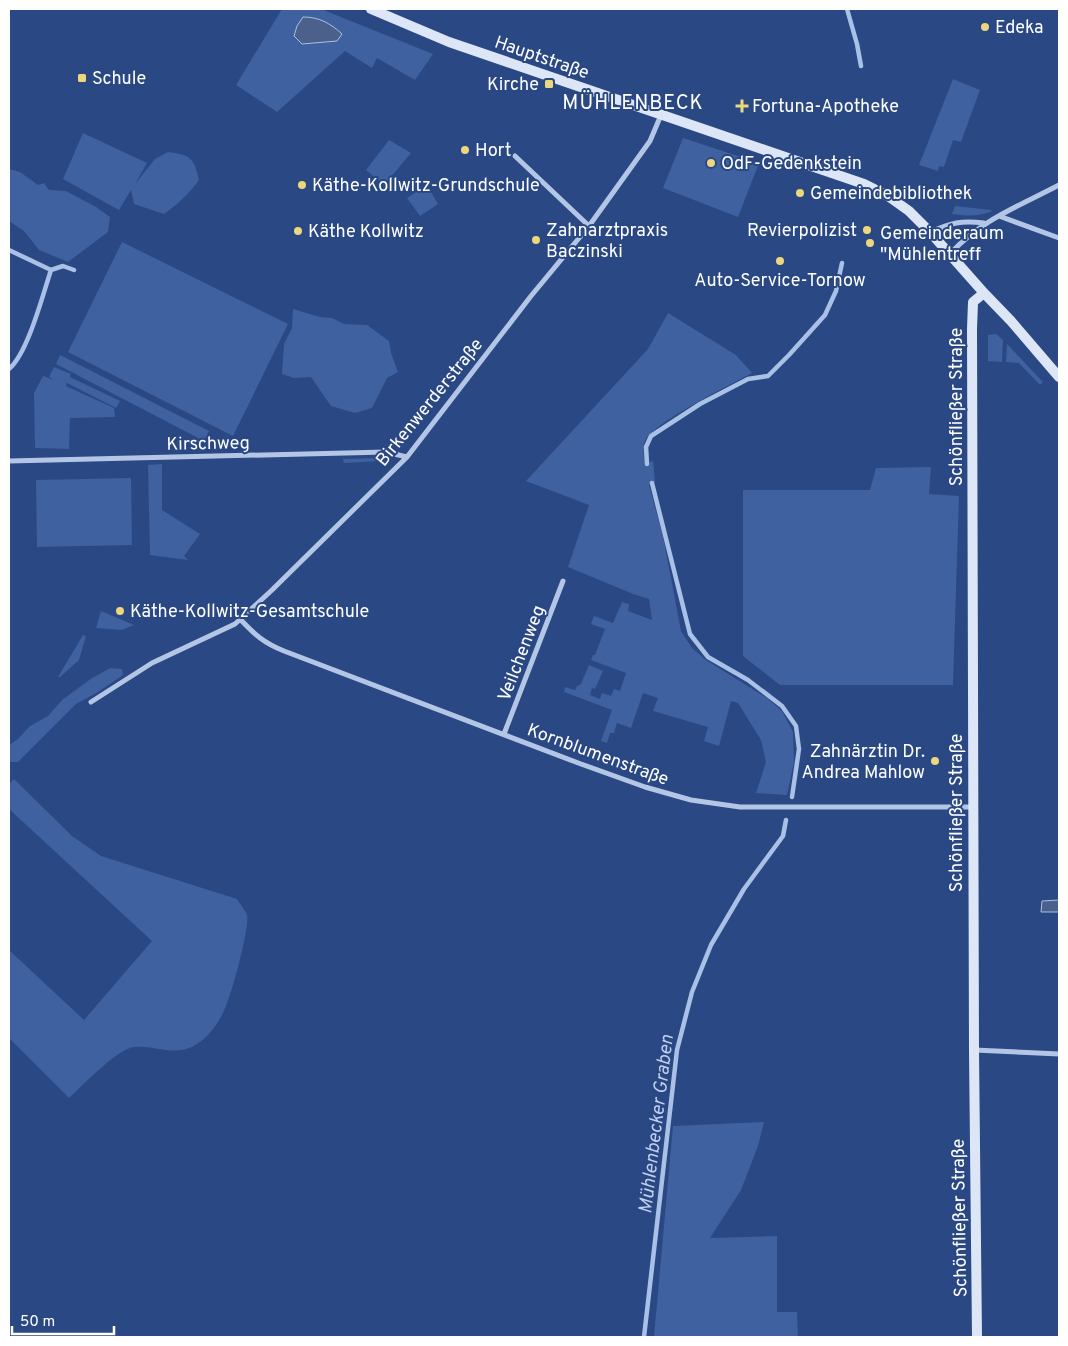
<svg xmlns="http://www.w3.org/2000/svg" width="1068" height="1346" viewBox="0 0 1068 1346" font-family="Overpass,sans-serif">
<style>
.green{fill:#3f619f}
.water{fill:#4b608b;stroke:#a9c0e7}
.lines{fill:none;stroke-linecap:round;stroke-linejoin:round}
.stream{stroke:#a9c0e7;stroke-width:4.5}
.street{stroke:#b4c6e6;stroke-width:5}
.secondary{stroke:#dde6f6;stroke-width:10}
.poi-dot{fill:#edd77c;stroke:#2a4883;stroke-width:2}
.labels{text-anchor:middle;stroke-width:4;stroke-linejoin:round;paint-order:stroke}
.poi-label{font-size:18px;fill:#fff;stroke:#2a4883;text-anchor:start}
.street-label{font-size:18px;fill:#fff;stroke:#2a4883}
.water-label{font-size:19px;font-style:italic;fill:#c0d0ee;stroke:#2a4883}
.quarter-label{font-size:20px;letter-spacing:1px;fill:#fff;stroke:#2a4883}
</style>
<rect width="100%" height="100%" fill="#2a4883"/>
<path class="green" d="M282,9H321L433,54L415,80L377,58L372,68L345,51L277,112L236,85Z
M953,79L980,90L961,142L953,140L944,167L939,166L938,171L919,165Z
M83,133L147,163L135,184L155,159L168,152C190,155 194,157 199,180C189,194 178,204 164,214L134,204L131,190L119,210L63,179Z
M683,138L759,163L738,217L663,188Z
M389,140L411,153L384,185L366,170Z
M9,169L20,172L38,185L44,183L49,190L66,191L96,207L110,217L108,232L68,262L39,250L24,231L9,221Z
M427,185L438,204L420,216L407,198Z
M955,206L991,210L992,211C977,217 967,216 952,214Z
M122,242L288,324L233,436L68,352Z
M293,309L320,317L332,318L344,324L367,325L389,341L391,353L398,372L387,378L372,408L355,413L331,406L311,377L294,378L282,374L284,344L292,328Z
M668,313L736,355L752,373C732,384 652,423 645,441C642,447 644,457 645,464L653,461L655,482L649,485L663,536L681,631L692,648L706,660L767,698L782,711L793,732L794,762L787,795L756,793L766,762L761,740L738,703L731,701L719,746L704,741L708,727L653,711L658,698L643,693L631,728L617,723L614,733H610L607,743L601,741L612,710L564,692L565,687L575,690L577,686L581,684L589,665L603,671L595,689L592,688L590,695L600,699L602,693L611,696L614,689L620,691L626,673L591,660L593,655H595L605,629L591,624L594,616L613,623L622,602L629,604L628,611L652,620L649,599L633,594L568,567L589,505L526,481L648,349Z
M996,334L1003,340L1002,362L988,361V335Z
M1007,344L1043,382L1040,385L1019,363L1006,362Z
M60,355L209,431L204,441L56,364Z
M54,367L71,374L70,377L120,401L116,408L67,383L66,386L114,408L115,417L70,418L69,449L35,448L34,393L43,376L54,380L49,377Z
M382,458L388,463L383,466L379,461L344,463L343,459Z
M162,464V510L200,534L184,556L188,560L150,555L148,465Z
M931,467L929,494L959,496L953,685H780L743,656V490H870L876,468Z
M131,478L132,545L37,547L36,480Z
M101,611L134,625L122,630L96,628Z
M83,635L86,636L79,660L60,677H58Z
M110,668L122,669L123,675L98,692L76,704L18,762H9V745L18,739L30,726L48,716L62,700L92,678Z
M14,779L72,836L101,856L237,899C240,904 245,910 247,915C250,928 230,1002 222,1015C217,1025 207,1038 197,1044C175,1058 157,1045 134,1047C117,1049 83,1085 69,1098L9,1038V950L84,1020L152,941L9,809V784Z
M764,1122L758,1146L741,1190L710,1238L777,1236V1312H797L798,1337H654L673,1126Z"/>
<path class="water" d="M303,17C319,17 330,23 342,34L337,41L302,44L294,36L297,26Z
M1059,900V912H1041L1042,901Z"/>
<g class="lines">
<path class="stream" d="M847,9L857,44L861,66
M9,250L51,270L63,266L74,270
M9,369C28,353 43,294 51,270
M647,464L646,447L651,436L700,404L748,379L768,376L789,355L825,315L836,291L842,263
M652,483L690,634L708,657L748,680L782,706L796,726L799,749L792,797
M644,1337L677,1050L692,992L711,945L744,889L783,836L786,820"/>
<path class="street" d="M515,156L589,226
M999,216L1059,238
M930,232C952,223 960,220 984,223
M950,254C981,220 1019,206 1059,185
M9,461L386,452L407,457
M240,619C255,635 264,643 284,651L581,764L645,787L691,800L740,807H972
M91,702L152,663L235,624L272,590L407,457L531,296L589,226L650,141L661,115
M504,734L563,581
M974,1050L1059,1054"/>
<path class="secondary" d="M371,9L449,42L864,184L888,196L909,211L930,232L984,293L1011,321L1059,377
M977,1337L974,1050L972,329L973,302L984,293"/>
</g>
<g class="poi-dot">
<circle cx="985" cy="27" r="5"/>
<rect x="77" y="73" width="10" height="10" rx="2.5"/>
<rect x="544" y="79" width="10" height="10" rx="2.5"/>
<path d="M739.5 98.5h5v5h5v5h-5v5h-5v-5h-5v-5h5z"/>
<circle cx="465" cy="150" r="5"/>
<circle cx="711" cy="163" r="5"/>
<circle cx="302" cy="185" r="5"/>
<circle cx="800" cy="193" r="5"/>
<circle cx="867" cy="230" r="5"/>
<circle cx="298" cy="231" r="5"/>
<circle cx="536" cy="240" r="5"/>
<circle cx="870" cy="243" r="5"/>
<circle cx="780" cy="261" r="5"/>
<circle cx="120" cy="611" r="5"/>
<circle cx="935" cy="761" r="5"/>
</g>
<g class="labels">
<g class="poi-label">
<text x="995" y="33">Edeka</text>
<text x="92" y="84">Schule</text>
<text x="539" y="90" text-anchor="end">Kirche</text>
<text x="752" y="112">Fortuna-Apotheke</text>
<text x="475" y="156">Hort</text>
<text x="721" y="169">OdF-Gedenkstein</text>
<text x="312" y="191">Käthe-Kollwitz-Grundschule</text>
<text x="810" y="199">Gemeindebibliothek</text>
<text x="546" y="236">Zahnarztpraxis<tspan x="546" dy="21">Baczinski</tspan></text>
<text x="857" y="236" text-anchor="end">Revierpolizist</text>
<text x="308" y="237">Käthe Kollwitz</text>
<text x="880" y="239">Gemeinderaum<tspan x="880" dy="21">"Mühlentreff</tspan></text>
<text x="780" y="286" text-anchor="middle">Auto-Service-Tornow</text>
<text x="130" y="617">Käthe-Kollwitz-Gesamtschule</text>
<text x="925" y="757" text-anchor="end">Zahnärztin Dr.<tspan x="925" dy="21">Andrea Mahlow</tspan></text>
</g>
<g class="street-label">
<text transform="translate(542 57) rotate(19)" y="6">Hauptstraße</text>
<text transform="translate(429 402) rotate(-51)" y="6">Birkenwerderstraße</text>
<text transform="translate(956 407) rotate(-90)" y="6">Schönfließer Straße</text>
<text transform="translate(208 443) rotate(-1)" y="6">Kirschweg</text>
<text transform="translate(521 653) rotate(-69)" y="6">Veilchenweg</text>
<text transform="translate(598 754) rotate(20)" y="6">Kornblumenstraße</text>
<text transform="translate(956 813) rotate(-90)" y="6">Schönfließer Straße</text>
<text transform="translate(959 1218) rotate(-91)" y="6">Schönfließer Straße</text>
</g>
<g class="water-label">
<text transform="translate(655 1124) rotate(-83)" y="7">Mühlenbecker Graben</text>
</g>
<g class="quarter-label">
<text x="633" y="109">MÜHLENBECK</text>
</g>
</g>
<rect width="1068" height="1346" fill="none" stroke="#ffffff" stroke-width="20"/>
<path d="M12 1326v8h102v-8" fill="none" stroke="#ffffff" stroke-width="2.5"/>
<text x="20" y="1326" font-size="15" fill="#ffffff" stroke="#2a4883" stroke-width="4" paint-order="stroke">50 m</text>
</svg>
